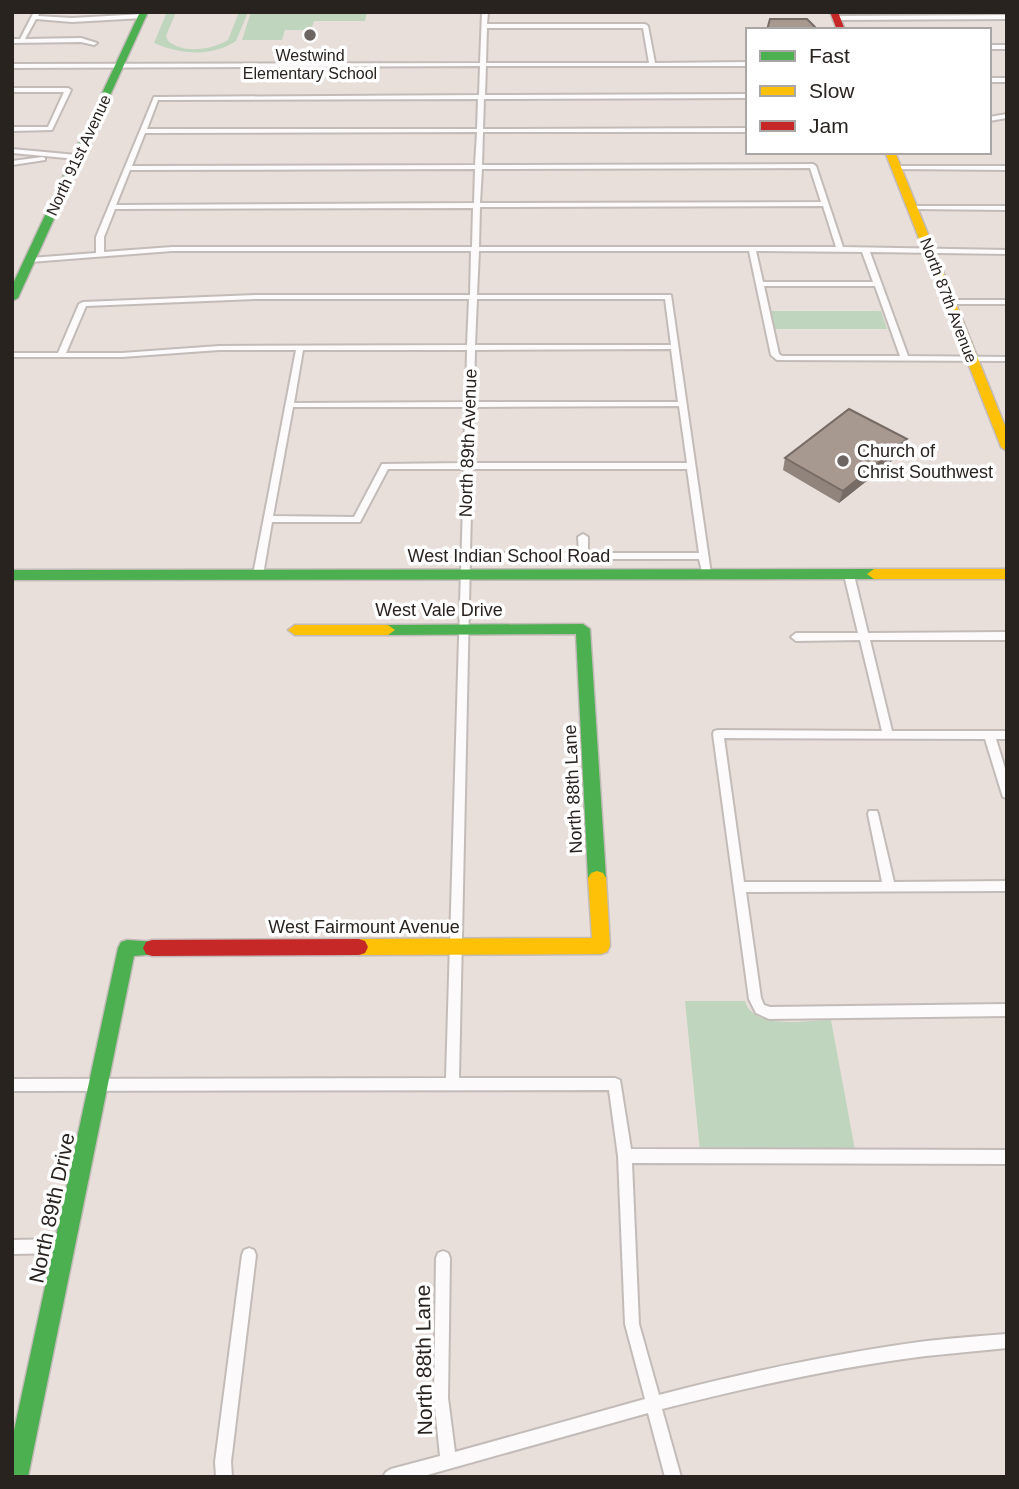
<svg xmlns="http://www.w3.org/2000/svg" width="1019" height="1489" viewBox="0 0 1019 1489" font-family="Arial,sans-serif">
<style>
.green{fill:#c0d5bd}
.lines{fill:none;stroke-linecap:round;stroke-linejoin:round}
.street-casing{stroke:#c3bbb8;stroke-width:4}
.fast-casing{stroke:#c3bbb8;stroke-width:3}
.slow-casing{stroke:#c3bbb8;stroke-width:3}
.jam-casing{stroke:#c3bbb8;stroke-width:3}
.street{fill:#fcfafa;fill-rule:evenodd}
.fast{fill:#4caf50;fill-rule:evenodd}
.slow{fill:#ffc107;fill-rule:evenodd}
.jam{fill:#c62828;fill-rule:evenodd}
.wall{fill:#90847c}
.shaded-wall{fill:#766b65}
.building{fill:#a89990;stroke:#766b65;stroke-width:2}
.poi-dot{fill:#6c6561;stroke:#fff;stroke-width:2.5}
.labels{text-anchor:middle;stroke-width:7;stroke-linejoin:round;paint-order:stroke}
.far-poi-label{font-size:16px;fill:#292320;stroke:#fff}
.far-street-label{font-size:16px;fill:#292320;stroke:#fff}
.street-label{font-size:18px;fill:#292320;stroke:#fff}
.poi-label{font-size:18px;fill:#292320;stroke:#fff;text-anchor:start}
.near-street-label{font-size:21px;fill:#292320;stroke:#fff}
</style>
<rect width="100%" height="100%" fill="#e8dfdb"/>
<path class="green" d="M167,12H176L166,36L168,41C184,54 211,50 228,40L239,12H248L236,41C210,58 180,54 154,43Z
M251,12H367L365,21H314L311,30H285L282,40H242Z
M771,311H881L887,329H775Z
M685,1001H745C754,1031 807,1020 831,1020L855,1150L700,1151Z"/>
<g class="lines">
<defs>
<path id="street" d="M34,12H40L38,16L72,18L143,14L146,16L143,18L72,22L36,19L25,39L81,38L97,43L94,45L81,42L12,43V39H20Z
M482,12H488L487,24H645L648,26L655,63L748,62V66H486L485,95L748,94V98L484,99L483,129L748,128V132H483L482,165L813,164L816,166L843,247L1007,250V254L870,252L908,356L1007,357V361L777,360L771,355L749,251H479L477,295H671L711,574L706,577L703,576L699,559H470L459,1078H615L620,1080L631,1149L1007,1150V1164L632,1163L639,1324L659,1395C747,1372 836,1353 927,1341C953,1338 980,1336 1007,1334V1348C980,1351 953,1353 926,1356C837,1367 749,1387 662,1409L681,1477H665L648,1413L420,1477H383L386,1472L391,1469L440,1456L434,1398L436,1258L438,1253L443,1251L448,1253L450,1258L448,1398L455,1452L645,1399L625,1324L618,1156L609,1090L12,1091V1079L446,1078L464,469H388L360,522H272L263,575L258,578L253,575L296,350H219L122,357H12V353H58L79,304L83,302L255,295H470L471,251H172L30,262L26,260L30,258L96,253V237L154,97L479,95L480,66L12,68V64L480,63ZM487,28H643L649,63H486ZM478,99L477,129H147L158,100ZM477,132L475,165L132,166L145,133ZM810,168L821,202L480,203L482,169ZM475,169L474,203L116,205L130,170ZM823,206L836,247H479L480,207ZM473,208L472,247H172L104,252V237L115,209ZM756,251L862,252L873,282H763ZM764,286H875L900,356H782L779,354ZM255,299H469L467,345L219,346L122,353H66L86,306ZM477,299H665L671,345H475ZM671,349L678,402H474L475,350ZM303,350H467L466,402L294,403ZM679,406L687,463H472L474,407ZM293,407H465L464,463L382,464L354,517L273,516ZM472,469H687L699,553H588V537L583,534L578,537L579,553H470Z
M1007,15V19L836,20L833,18L836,16Z
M989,45H1007V49H989Z
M989,78H1007V82H989Z
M12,88H68L71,90L52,130L12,131V127H48L64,92H12Z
M1007,114V118L989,121V117Z
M12,149L77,155L80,157L77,159L12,153Z
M43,157L45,158V160L12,165V161Z
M897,166H1007V170L895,169V167Z
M914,206H1007V210L912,209V207Z
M947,300H1007V304H947Z
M849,572L854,575L868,633L1007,632V640H870L892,731H1007V739H996L1007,775V798L1003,797L1002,794L985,739L724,738L744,882H882L868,814L869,811H877L878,814L894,882L1007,881V891L746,892L761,998L764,1005L770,1007L1007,1004V1016L769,1019L756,1013L749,999L713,734L714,731L718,730L882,731L860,640L796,641L791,637L796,633H858L844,575Z
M66,1239L71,1241L73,1246L71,1251L66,1253L12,1254V1240Z
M249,1248L254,1250L256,1255L231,1462L232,1477H216L215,1462L242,1255L244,1250Z"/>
<path id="fast" d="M140,12H148L18,298L12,301V286Z
M874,569L881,574L874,579L12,580V570Z
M583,624L590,629L606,878L603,883L597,885L591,883L588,878L576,634L388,635L381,630L388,625Z
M127,940L158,942L161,948L158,954L134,956L28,1477H12V1440L118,948L121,942Z"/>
<path id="slow" d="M885,152H895L1007,431V451L1001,447Z
M874,569H1007V579H874L867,574Z
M295,625H388L395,630L388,635H295L288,630Z
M597,871L603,873L606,878L610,946L607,952L601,954L359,955L353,953L350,947L353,941L359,939L592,938L588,878L591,873Z"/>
<path id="jam" d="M830,12H838L845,30H837Z
M359,939L365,941L368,947L365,953L359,955L152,956L146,954L143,948L146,942L152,940Z"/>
</defs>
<use href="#street" class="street-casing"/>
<use href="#fast" class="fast-casing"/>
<use href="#slow" class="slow-casing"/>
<use href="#jam" class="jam-casing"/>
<use href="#street" class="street"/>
<use href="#fast" class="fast"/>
<use href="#slow" class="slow"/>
<use href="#jam" class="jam"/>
</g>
<path class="wall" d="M907,439L903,452L839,503L783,470L785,458Z"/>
<path class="shaded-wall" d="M907,439L903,452L839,503L843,491Z"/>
<path class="building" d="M770,19H807L818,30H767Z
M849,409L907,439L843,491L785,458Z"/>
<g class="poi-dot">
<circle cx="310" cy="35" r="7"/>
<circle cx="843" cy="461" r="7"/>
</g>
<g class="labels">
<g class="far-poi-label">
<text x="310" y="61">Westwind<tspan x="310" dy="18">Elementary School</tspan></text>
</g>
<g class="far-street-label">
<text transform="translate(78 155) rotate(-65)" y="6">North 91st Avenue</text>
<text transform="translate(949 300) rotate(69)" y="6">North 87th Avenue</text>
</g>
<g class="street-label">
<text transform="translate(468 443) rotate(-88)" y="6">North 89th Avenue</text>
<text x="509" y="562">West Indian School Road</text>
<text x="439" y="616">West Vale Drive</text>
<text transform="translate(573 789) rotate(-93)" y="6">North 88th Lane</text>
<text x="364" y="933">West Fairmount Avenue</text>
</g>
<g class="poi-label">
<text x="857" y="457">Church of<tspan x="857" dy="21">Christ Southwest</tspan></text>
</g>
<g class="near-street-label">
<text transform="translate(52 1208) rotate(-78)" y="7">North 89th Drive</text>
<text transform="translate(424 1360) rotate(-91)" y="7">North 88th Lane</text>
</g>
</g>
<rect width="1019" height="1489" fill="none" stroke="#292320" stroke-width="28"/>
<rect x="746" y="28" width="245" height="126" fill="#ffffff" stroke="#a9a7a6" stroke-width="2"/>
<rect x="760" y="51" width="35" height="10" fill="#4caf50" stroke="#a9a7a6" stroke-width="2"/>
<text x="809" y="63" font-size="21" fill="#292320">Fast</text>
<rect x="760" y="86" width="35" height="10" fill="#ffc107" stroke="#a9a7a6" stroke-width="2"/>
<text x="809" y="98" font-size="21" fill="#292320">Slow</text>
<rect x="760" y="121" width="35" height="10" fill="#c62828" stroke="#a9a7a6" stroke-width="2"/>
<text x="809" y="133" font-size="21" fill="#292320">Jam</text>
</svg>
